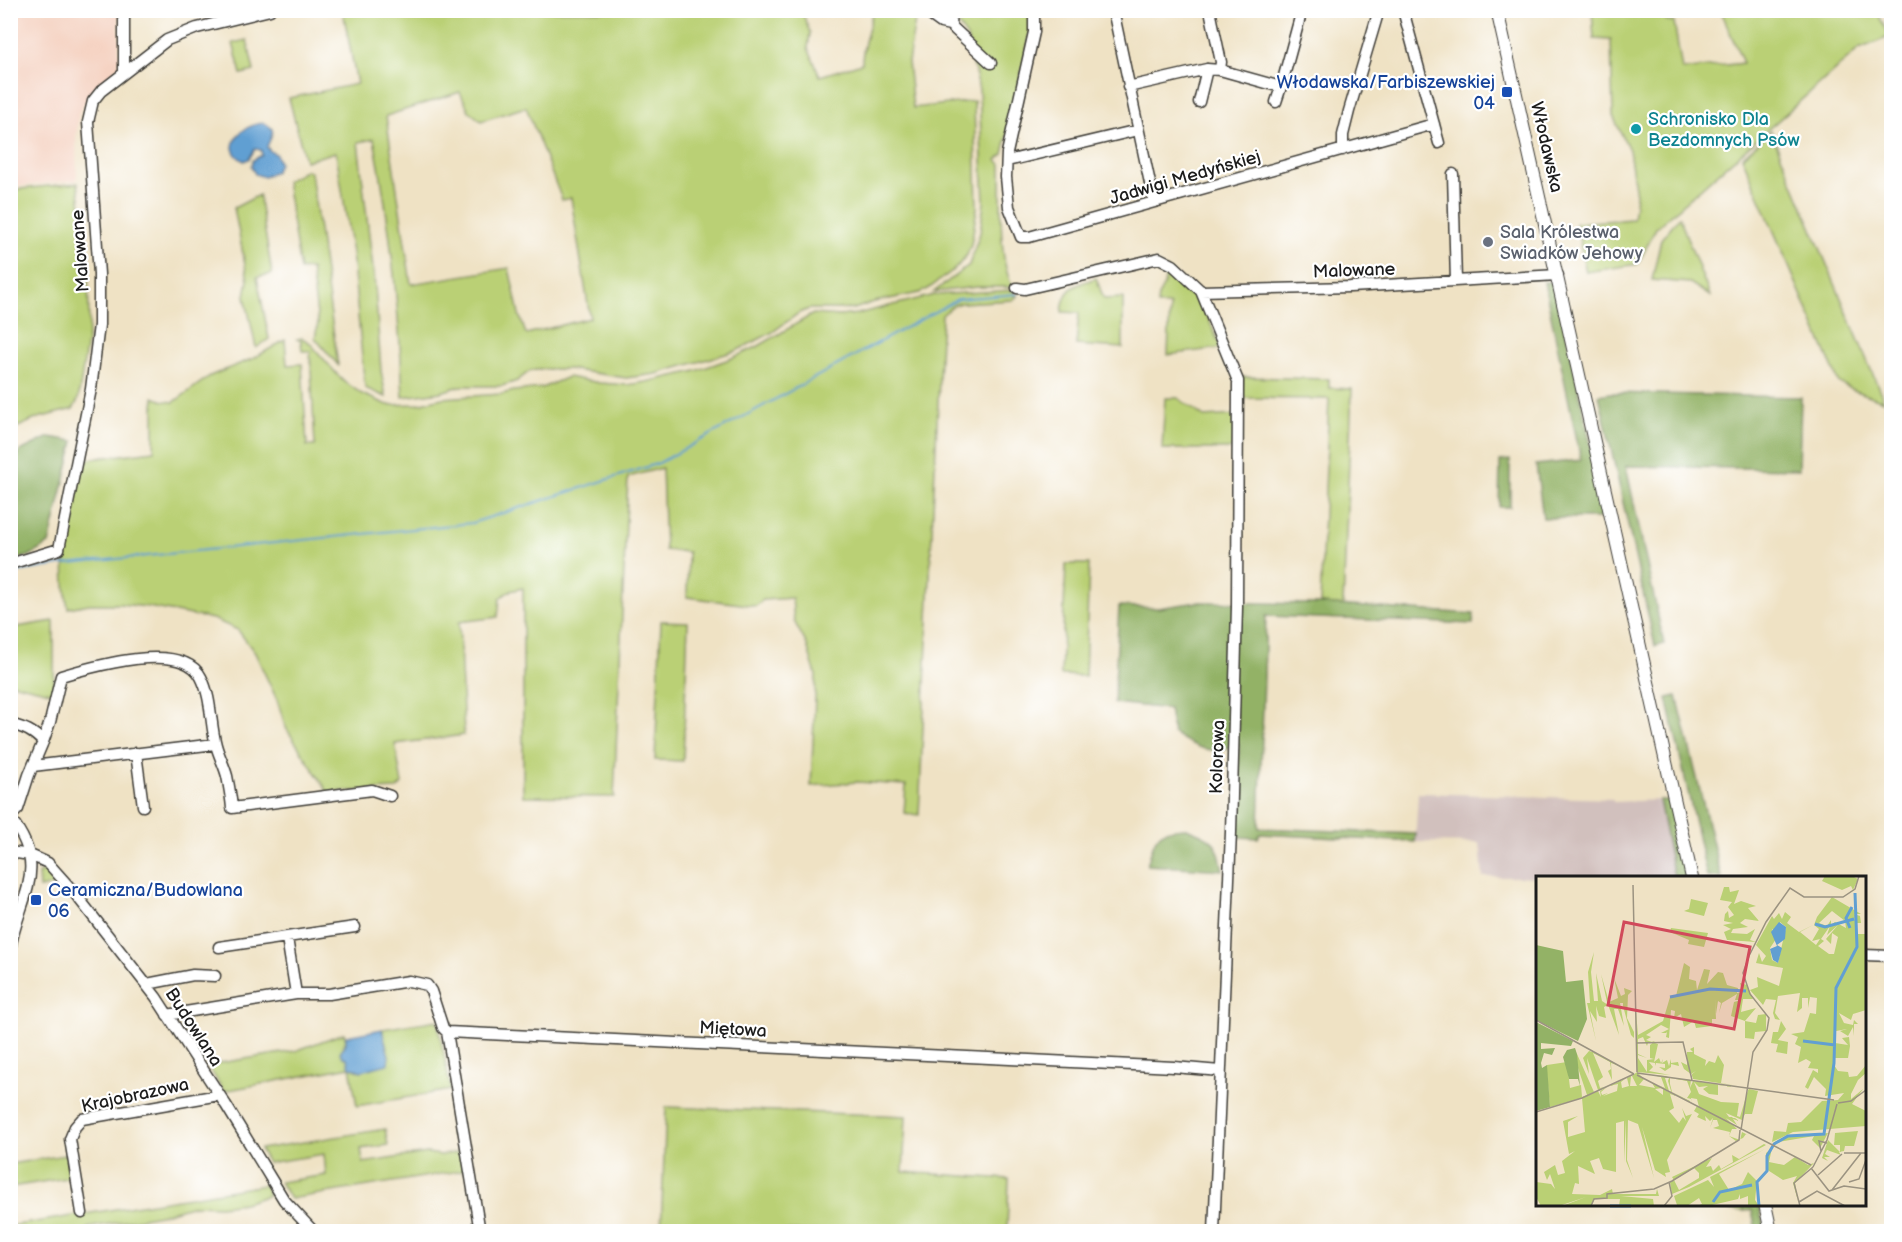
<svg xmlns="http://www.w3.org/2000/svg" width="1902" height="1242" viewBox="0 0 1902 1242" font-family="'Balsamiq Sans',sans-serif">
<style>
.built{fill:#f5d3c2}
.industrial{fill:#d1c0bd}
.green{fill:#bad074;stroke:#6b7648;stroke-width:1.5;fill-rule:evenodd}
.forest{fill:#93b266;stroke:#586741;stroke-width:1.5}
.water{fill:#619fd2;stroke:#3e5e77;stroke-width:1.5}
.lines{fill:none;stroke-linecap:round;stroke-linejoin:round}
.stream{stroke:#619fd2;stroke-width:2}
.minor-casing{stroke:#3c3a35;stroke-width:13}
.major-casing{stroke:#3c3a35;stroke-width:14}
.minor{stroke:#fff;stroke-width:10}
.major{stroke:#fff;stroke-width:12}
.transit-dot{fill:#1a4fb4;stroke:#fff;stroke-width:2}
.culture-dot{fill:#0f9aa8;stroke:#fff;stroke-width:2}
.worship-dot{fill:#6b7280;stroke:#fff;stroke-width:2}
.labels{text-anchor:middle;stroke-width:4.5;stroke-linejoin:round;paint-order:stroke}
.transit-label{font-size:18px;fill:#164399;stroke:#fff;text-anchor:end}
.culture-label{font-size:18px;fill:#0d838f;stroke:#fff;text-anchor:start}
.street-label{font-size:18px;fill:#1c1c1c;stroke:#fff}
.worship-label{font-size:18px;fill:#5b616d;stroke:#fff;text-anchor:start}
.inset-river{fill:none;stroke:#619fd2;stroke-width:3}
.inset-road{fill:none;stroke:#9b9381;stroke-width:1.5}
.view{fill:#d1495b;fill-opacity:0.15;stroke:#d1495b;stroke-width:3}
.inset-edge{fill:none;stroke:#1c1c1c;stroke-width:3}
</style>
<rect width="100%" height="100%" fill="#fff"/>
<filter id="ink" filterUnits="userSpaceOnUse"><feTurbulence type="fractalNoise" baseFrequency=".0167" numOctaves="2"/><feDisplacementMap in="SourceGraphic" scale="12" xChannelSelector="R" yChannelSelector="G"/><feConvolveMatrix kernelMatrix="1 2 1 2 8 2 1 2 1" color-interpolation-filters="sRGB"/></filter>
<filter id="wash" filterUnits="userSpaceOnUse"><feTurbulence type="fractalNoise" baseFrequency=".008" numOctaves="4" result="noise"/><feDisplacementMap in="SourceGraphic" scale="24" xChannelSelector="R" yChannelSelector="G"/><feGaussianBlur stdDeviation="1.35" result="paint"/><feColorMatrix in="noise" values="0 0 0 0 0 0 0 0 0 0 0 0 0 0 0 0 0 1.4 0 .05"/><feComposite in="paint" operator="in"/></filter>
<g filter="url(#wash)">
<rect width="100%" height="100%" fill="#efe2c4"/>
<path class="built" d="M11,11H119V66L89,95L79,113L76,138L77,180L11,187Z"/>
<path class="industrial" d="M1418,793L1613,799V802L1659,800L1674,877H1483L1480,843L1415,842Z"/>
<path class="green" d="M961,10L1031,11L1032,25L1003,154L997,160L1001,164C1002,196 997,260 1013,287H977L934,292L969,265L980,233L984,202L979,90L967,37L959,26L957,18Z
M343,11H802L810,33L808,48L820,76L862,63C862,46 869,30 872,13L879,11H913L916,15L908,62L913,108L974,101L977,208L971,245L967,255L956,268L928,289L919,293L874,302L854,309H809L799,313L771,333L736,351L656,374L626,378L568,369H543L530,371L517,381L502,386H460L441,392L403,397C399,310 391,225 374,139L358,142L375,286L381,371L386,397L365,388L352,253L336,152L305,161L289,98L357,84ZM460,92L469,111L481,121L526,107L562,200L571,198L590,318L526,334L519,314L509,268L411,284L386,116Z
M1592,11H1662L1666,21L1674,22L1682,70L1743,63L1721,11H1877L1889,37L1859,49L1656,228L1638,264L1586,272L1576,223L1633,219L1636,195L1629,150L1613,116L1611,40L1594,39Z
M247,40L254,71L241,74L233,43Z
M1771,131L1884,401L1858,392L1839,383L1742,157Z
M307,170L311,173L338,365L315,338L318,323L311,269L300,270L286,181Z
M78,183L88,261L89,328L78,400L73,409L38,418L11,430V190Z
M259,195L272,274L257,277L269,339L256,348L245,296L248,280L234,208Z
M1679,217L1710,296L1690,283L1652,280L1661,239Z
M1167,269L1200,299L1221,348L1168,355L1170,305H1157L1158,296L1164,285Z
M1096,278L1104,299L1123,298V348L1076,345L1079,313L1062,312C1064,287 1075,285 1096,278Z
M1013,290L1017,296L1013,300L962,303L954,305L942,315L919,815L904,813L906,785L857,782L811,786L816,675L807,645L794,621L792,598L763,600L756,606L687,597L688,552L665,550L662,468L628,477L614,797L523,796V588L510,591L500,598L498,617L459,622L464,735L395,744L402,784L397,789L328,792L286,728L277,700L255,653L238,630L213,619L148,607L120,604H89L68,608C58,555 71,511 82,460L154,451V397L164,401L174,402L210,376L254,358L285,340L287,365L302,364L307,446H315L310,351H302L301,341L297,339L302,338L309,342L342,380L362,394L388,405L418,404L442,398L502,394L514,391L542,388L568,377L600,383L627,385L646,382L696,371L732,358L757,347L813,314L840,316L857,314L934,295Z
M1241,377L1329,379V388L1352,389L1343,606L1320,604L1329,399L1240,398Z
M1165,398H1178L1204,417L1239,415L1240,449H1162Z
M1066,564H1089L1085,676L1061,675Z
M54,621V693L11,683V628Z
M661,621L688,622L683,761L655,760Z
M48,868L63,884L39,888L38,873L46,871Z
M437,1020L451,1090L357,1106L350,1067L224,1091L207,1065L295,1051L344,1033L346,1041L342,1047C355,1083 362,1071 389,1056L382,1029Z
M666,1107L906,1116L903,1172L1009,1179L1007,1230L1057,1231H661Z
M385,1129L388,1145L361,1149L363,1163L427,1153L440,1155L462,1152L466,1170L290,1199L280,1182L326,1175L324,1154L268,1163L260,1149Z
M70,1154L73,1177L11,1187V1164Z
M264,1185L269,1195L244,1203L220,1206L194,1205L160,1215L88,1228V1231L11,1232V1226Z
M1672,1205H1742L1744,1211L1673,1207Z"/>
<path class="forest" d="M1544,282H1555L1607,518H1543L1536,465L1581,460Z
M1610,393L1801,397L1799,469L1626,466L1664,644L1655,646L1599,395Z
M49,437L74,441L49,544L29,556L10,561V512L12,506H11V469L20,451Z
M1510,460V507H1499L1500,461Z
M1198,602L1320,604L1474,614L1473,624L1266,616L1259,828L1416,834L1415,842L1260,834L1258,838L1237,837L1239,744C1213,756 1196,749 1173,733L1169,709L1114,703L1119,606L1158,608Z
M1677,696L1721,877H1707L1667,698Z
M1659,800H1670L1687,877H1674Z
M1186,828C1214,839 1217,839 1223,870L1147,865C1156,837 1154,829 1186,828Z
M1742,1205H1759L1765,1231H1756L1752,1210L1744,1211Z"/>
<path class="water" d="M262,123C280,128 270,137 267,147L270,151L276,154L279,163L276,171L264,177L255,174L251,166L253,160L262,155L261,150L255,149L249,159L244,161C219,148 242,125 262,123Z
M382,1029L389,1056L388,1064L361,1071L350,1067L347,1058L343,1057L340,1052L346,1043V1036Z"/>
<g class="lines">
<path class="stream" d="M10,573L58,565L472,523L659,463L958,299L1017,294"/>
</g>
</g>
<g filter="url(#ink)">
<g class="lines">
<defs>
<path id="minor" d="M923,10L941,23L950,25L991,63
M1034,10V32L1007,153L1006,177L1009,207L1021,237H1029L1434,124
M1113,10L1154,202
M1210,10L1221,62L1220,70
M1403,10L1439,143
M950,25L951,10
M124,73V10
M1128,87L1207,69L1220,70L1281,87L1302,10
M1199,102L1207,69
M1276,102L1281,87
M1343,150V135L1349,111L1379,10
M1007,161L1138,130
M1453,174L1456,281
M1017,288L1025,289L1159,258L1173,265L1201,291L1350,287L1558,275
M1201,291L1238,381L1237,607L1231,832L1214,1232
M10,564L59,549L91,389L99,325V274L88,122L93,101L101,91L167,40L197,28L270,10
M10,724C25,728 33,731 43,742
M136,753L143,806
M33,766L215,744
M10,817L18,809L29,775L43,742L50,722L61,676C91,667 182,640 201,677C212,698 210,723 216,745C219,756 224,765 227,776C229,786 231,797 232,808L372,790L390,796
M10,818C51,869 19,896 10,949
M10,852L30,855L48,863L73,891L156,997L226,1105L284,1200L314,1232
M287,938L296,994
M219,947L355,927
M1864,955L1892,956
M147,984L193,975L215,976
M167,1015L296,994H329L409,981L427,985L431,991L443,1028L447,1032
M82,1213L70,1139L75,1127L82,1119L219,1095
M480,1232L447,1032L1174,1067L1220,1071"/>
<path id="major" d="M1497,10L1692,878
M1765,1204L1771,1232"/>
</defs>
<use href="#minor" class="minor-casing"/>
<use href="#major" class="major-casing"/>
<use href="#minor" class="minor"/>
<use href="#major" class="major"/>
</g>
</g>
<g class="transit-dot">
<rect x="1501" y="86" width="12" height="12" rx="3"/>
<rect x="30" y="894" width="12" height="12" rx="3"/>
</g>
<circle class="culture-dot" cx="1636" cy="129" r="6"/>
<circle class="worship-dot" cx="1488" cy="242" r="6"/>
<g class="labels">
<g class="transit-label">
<text x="1495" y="88">Włodawska/Farbiszewskiej<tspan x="1495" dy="21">04</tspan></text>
<text x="48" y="896" text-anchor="start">Ceramiczna/Budowlana<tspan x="48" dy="21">06</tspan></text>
</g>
<g class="culture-label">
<text x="1648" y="125">Schronisko Dla<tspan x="1648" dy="21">Bezdomnych Psów</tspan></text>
</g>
<g class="street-label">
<text transform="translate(1547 147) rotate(77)" y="6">Włodawska</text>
<text transform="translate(1185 177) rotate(-16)" y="6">Jadwigi Medyńskiej</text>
<text transform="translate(80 251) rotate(-94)" y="6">Malowane</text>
<text transform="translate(1354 270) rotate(-2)" y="6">Malowane</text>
<text transform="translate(1217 757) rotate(-88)" y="6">Kolorowa</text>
<text transform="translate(194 1027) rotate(57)" y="6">Budowlana</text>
<text transform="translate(733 1029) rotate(3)" y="6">Miętowa</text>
<text transform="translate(135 1095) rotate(-12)" y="6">Krajobrazowa</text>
</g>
<g class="worship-label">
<text x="1500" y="238">Sala Królestwa<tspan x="1500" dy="21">Swiadków Jehowy</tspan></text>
</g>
</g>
<g transform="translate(1536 876)">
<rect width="330" height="330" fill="#efe2c4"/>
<path d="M289,0H316L322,3L317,14L315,10L306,14L286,5ZM188,11H193L194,16L203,14L198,28L205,25L220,30L212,32L223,45L209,43L204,47L212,51L197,53L195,57L211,58L219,53L214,64L220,66L191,64L188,56L195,53L187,49L197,47L188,45L189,38L192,35L193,42L198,39L192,31L196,26L184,24ZM296,21L325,38H318L324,40L325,47H320L319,58H330V134L317,138L315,144L303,137L308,147L317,149L318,144L322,148H318V160L317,151L312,160L304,155L311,153L300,155L299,167L312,169L306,162L313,161L314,170L312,182H299L298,189L302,195L312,196L313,201L321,200L330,189V197L322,204L315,218V223L327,213L316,228L330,235V250L257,256L236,266L238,255L250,256L252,247L265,246L286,225L302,224L308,217L289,220L290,213L278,201L272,213L269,211L277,194L282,197V193L272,192L275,186L270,183L262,187L265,171L259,168L262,161L255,158L268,156L274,137L280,138L281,122L274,121L272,132V122H266V132L261,136L264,117L242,120L239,137L244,144L239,143L237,137L240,124L230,123L227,129L214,114L222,111L221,101L243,110L247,92L220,87L223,77L226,86L230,80L220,69L236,40L238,43L243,37L246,43L249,36L255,41L251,47L263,56L277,49L264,56L280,69L284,63L276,65L283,53L278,49L281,41ZM296,35L309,45L310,52L299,46L295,49V44L291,50L283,47ZM244,46L250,51L242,87L236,84L234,72L240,63L236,53L242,56ZM302,49L290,63L295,68L296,57L302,61L298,78H293L282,70L288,65L285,63L294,50L291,59ZM155,23L172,27L168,40L148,35L153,33ZM135,52L172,57L168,71L152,68L153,64L134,56ZM58,76L55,96L58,125H62L60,97L66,125L72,129L68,131L70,142L63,140L60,130L61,146L54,135L60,165L51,127H54L52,96ZM148,87L154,91L153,103L160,105L161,114L168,93L174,94L171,108L182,96L187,97L191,109L202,112L201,117L206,116L204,107L211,109L217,123H207L205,136L220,132L209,145L220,147L222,139L230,138V155L219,156L218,163L209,162V145L195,140L198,126L205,124H199L201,118L186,127L183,137L185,127L182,125L180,138L179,123L180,143H176V150L160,152L158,145L148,151L145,138L138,142L139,135L135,134L133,162L130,161L131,156L130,157H125L133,153L125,149L110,159L115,161L110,164L122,168L118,186L123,182L125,187L127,183L126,187L131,184L133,190L135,183V187L142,186L143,190L135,188V191L129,195L123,191L129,192V188L120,187L119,190V187L113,186L117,191L113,195L134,199L101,196L100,135L102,159L127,145L134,121L140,120ZM107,161L111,170L112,167L119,165L114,169V182L118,183L111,184V196L102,182V179L111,182L102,178V163ZM65,98L73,126L82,122L78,102L85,120L89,118L88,112L96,115L92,119L91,142L98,156V162L95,159L87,130V127H84L88,150L82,133H78L83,159L71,126ZM245,145L250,153L242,164L252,166L251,178L240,176L242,168L235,167L237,156H242ZM158,171V178L170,184L169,190L173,185L179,187L182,179L188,189L185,207L202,210L157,203V200L156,202V198L160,195L155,198L148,193L145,186L151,189V176H157L154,173ZM53,175L57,176L86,191L75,187L76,204L72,195L75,193L74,186L57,177L67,201L62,205L64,212L68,211L62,214L51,182L53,198L47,182ZM41,178L58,216L49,221L62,215L65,221L64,215L71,211L65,216L66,219L72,217L67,220L81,215L82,208L73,210L89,203L85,206L86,212L93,210L91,202L95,200L94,210H101L96,200L101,196L108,203L103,209L119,212L116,207L126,212L119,213L127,219V213L140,220L134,218L138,232L133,235L143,247L147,241L150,245L146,232L150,240L156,238L131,284L134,296L129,297L130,301L119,294L106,251L118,302L102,248L92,244L91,284L97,302L90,285V244L88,286V245L80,247V296L67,293L63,282L54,285L59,298L42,290L43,308L39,307L36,318L64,319L76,313L77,318H120L121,313L123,320H85L117,323L118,330H83L84,323H59L55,330H26L50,321L23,330H5L0,321V306L15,308L19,313L14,298L11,304L8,296L19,289L22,299L29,297L26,285L39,275L33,278L27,245L42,240L32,246V261L49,256L46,222L14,231L11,198V189L31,186L34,212L45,209L46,221L51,219L40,186ZM116,199L130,200L134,202L155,204L154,212L157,205L199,211L182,209V219L173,218L167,213L172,210L163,211L158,206L163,218L185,226L203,227L201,240L204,241L212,214L213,213L222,215L216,238H209L206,244L190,237L193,241H196L197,242H199L203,245L197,243L201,249L190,242L201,253H196L193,260L204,264L206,256L212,259L210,258L207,262L200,265L193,260L194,256L177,252L183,250L181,244H177L174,252L177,242L174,245L169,240L170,245L161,241L163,238L158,235L161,230L156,228L163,231L161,223L155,222L156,227L155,223L151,222L155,216L151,205L134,202V208L136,216L154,225V226L134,215H135L132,205L133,202H129L133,215L122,209L129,212L125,201ZM322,255L318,270H309L308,275L303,276L305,279L291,274L289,278L294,281H288L292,285L286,282L292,264L304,276V269H298L299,257ZM292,257L284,272L276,264L278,260L236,267L253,260ZM228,268L230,269L153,311L136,318L134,306L138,304L143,314L163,302V297L158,292L138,304L136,301L176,282L170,291L175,290L177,295L183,289L185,293L197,286L196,279L203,283ZM236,272L233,286L248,289L259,281L272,289L278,287L259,307L262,325L257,307L261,300L247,304L230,293V277ZM229,273L183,298L193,314L206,308L212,296L221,305L219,324L223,330H212V320L204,323V318L202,323L172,330H161L166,328L163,322L151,330H137L141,329L138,320L172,304L178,311L174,301Z" fill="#bad074" fill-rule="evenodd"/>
<path d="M0,69L27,75L30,106L47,104L51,143L42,165L0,144ZM0,146L37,165L35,170L5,167V173L19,172L16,179L8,177L5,187L6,192L11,189L14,231L0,235ZM39,172L41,178L44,210L42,203H33L27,181L31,174Z" fill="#93b266"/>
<path d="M243,46L250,51L249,63L241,69L246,72L242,87L237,84L234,73L241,70L235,56Z" fill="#619fd2"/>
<path class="inset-river" d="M279,48L289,51L318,43M314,52L310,42L316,31M134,121L174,113L210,115M267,165L299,169M177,326L184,316L216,309M74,330H95M223,330L221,306L231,295V280L238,268L252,260L288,258L298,187L300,112L321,71L319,17"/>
<path class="inset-road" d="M97,9L101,196M0,144L98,198M100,167L147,166L156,204M101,197L298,224M101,199L275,289M302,227L315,225L330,214M0,236L46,222L98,198M205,254L217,176L231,154L233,142L214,118L207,97L213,80L230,46L254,12L268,21H307L319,13L323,0M285,275L283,265L291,267M308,277H330M277,291L291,264L301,228M275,292L293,315L308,310L330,313M282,299L306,278M313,306L323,303L330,284M296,314L325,277M263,326L281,315L309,330M55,330L58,323L71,322V318L118,313L136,305L203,264L204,254M128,330L136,320L133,306M264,330L258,307L277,291"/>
<path class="view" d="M88,46L214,71L198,153L72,129Z"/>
<rect width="330" height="330" class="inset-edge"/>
</g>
<rect width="1902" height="1242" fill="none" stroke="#fff" stroke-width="36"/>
</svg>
